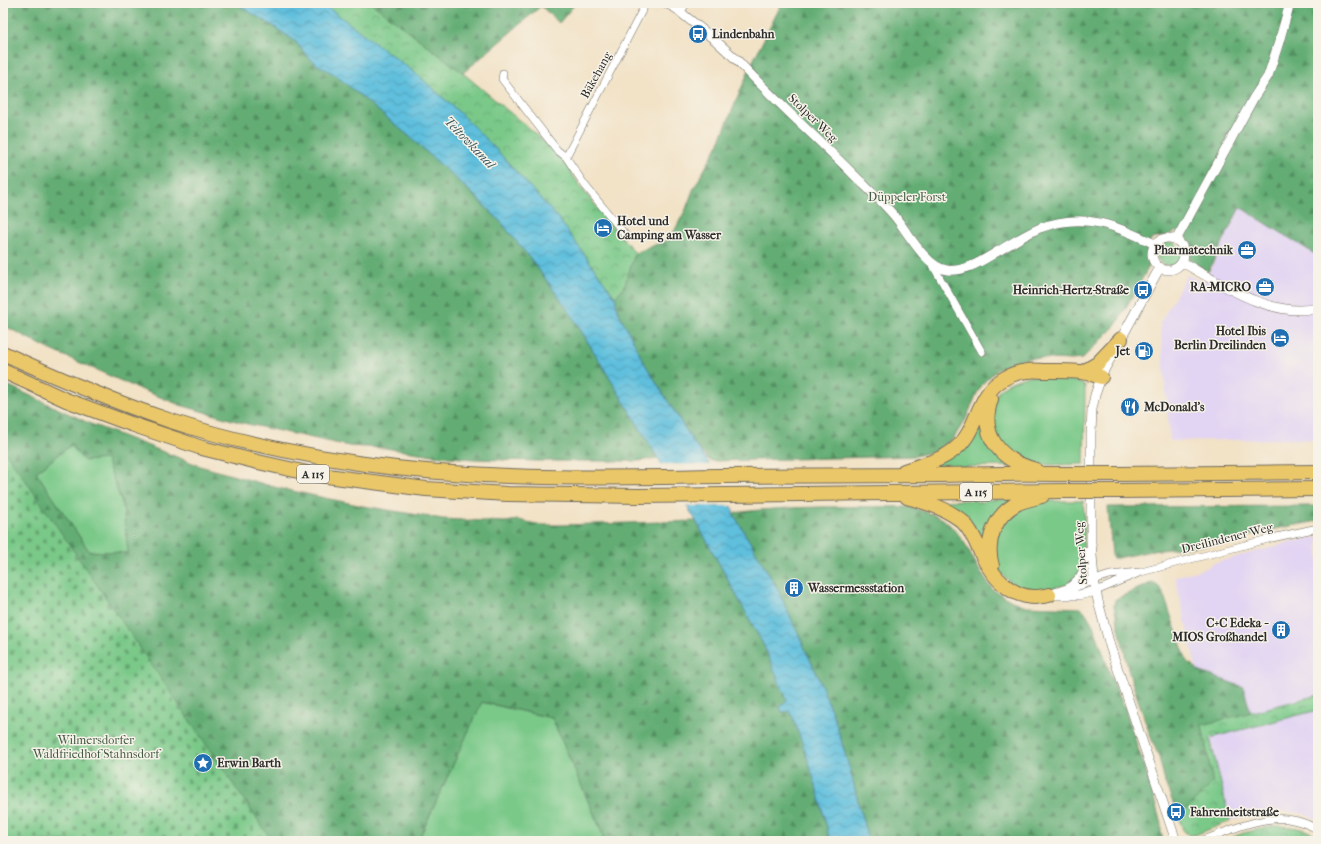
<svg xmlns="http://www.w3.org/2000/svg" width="1321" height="844" viewBox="0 0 1321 844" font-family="'IM FELL French Canon',serif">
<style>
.built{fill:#e2d4f3}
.grass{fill:#7ac989;stroke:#527a5a}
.forest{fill:url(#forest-firs);stroke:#476c50;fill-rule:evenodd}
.cemetery{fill:url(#cemetery-stones);stroke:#527a5a}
.park{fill:url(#park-crowns);stroke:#527a5a}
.water{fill:url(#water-waves);stroke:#457584}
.pier{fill:#f2e2c6}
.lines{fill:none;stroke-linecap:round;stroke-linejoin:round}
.minor-casing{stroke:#716b61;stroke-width:8}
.tertiary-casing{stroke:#716b61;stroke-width:10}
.motorway-casing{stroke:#716b61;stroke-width:16}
.minor{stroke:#fff;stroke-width:7}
.tertiary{stroke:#fff;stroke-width:9}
.motorway{stroke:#eac769;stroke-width:14}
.motorway-bridge-casing{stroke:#716b61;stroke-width:16;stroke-linecap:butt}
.motorway-bridge{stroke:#eac769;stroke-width:14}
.labels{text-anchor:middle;stroke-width:3;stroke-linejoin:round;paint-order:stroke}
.shield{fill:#f7f3e8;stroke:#686764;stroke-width:1}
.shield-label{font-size:11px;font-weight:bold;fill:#2b2b2b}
.poi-label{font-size:12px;font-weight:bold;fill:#2b2b2b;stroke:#f7f3e8;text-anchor:start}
.street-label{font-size:12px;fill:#2b2b2b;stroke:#f7f3e8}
.park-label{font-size:12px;fill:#435a47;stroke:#f7f3e8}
.water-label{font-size:13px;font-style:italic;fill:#3b5760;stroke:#f7f3e8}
</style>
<defs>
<pattern id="forest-firs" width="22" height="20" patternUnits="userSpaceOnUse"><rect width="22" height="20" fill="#63ad75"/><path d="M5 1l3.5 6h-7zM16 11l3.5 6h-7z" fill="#528d60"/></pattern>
<pattern id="cemetery-stones" width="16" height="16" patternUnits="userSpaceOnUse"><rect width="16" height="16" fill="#7ac989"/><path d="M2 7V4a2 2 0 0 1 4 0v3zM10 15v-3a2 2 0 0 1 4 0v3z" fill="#64a370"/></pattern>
<pattern id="park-crowns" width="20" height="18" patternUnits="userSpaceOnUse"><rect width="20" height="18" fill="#7ac989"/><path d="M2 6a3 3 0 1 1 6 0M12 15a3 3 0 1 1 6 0" fill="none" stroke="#64a370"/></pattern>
<pattern id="water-waves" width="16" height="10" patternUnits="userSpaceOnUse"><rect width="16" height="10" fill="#5fbfdd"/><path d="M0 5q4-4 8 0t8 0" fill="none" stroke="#4f9bb3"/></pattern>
</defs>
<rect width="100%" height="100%" fill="#f7f3e8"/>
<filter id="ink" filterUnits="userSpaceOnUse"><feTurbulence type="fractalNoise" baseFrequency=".025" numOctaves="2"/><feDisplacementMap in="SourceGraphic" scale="8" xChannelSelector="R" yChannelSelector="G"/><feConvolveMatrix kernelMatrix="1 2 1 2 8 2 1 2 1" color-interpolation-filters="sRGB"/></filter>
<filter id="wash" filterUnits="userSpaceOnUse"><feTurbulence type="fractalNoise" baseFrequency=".012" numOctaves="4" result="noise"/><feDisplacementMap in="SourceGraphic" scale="16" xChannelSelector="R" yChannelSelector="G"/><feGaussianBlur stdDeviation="0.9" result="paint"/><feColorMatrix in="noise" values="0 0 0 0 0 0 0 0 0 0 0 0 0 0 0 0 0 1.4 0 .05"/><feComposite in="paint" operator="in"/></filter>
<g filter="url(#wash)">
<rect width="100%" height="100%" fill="#f2e2c6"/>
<path class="built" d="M1240,207L1318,256V440L1283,439L1170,441L1160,323L1187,275L1204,283Z
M1318,537V695L1251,713L1243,687L1197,671L1175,577L1207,568L1211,564L1295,541Z
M1318,710V820L1301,813L1277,810L1255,813L1230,821L1210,738Z"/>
<path class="grass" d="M1157 254a12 12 0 1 1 24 0a12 12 0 1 1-24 0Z
M1030,376C1048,377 1070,376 1085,386L1084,464C1062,464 1029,469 1011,455C1004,449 998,438 993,430C994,421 994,403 996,396C1001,383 1019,379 1030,376Z
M980,420L985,421L1019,466L929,467Z
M71,445L106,458L123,506L129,553L89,551L36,472Z
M1017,499L987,549L934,501L975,500L976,502H983L984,500Z
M1049,501H1083L1085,525L1084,542L1081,564L1078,574L1066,585L1037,591L1027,590L1010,582L1001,573L996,562L995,538L1009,515L1034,502Z
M481,702L552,718L603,835V841H418Z"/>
<path class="forest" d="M3,3H235L273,26L295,41L307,56L318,65L334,74L410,137L449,172L500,221L534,263L571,314L658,458L638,461H540L473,459L439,456L385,448L349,446L243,423L180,405L135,387L49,349L3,325Z
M371,3H576L559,23L541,6L463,73Z
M782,3H1318V256L1240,207L1208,272L1190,260L1182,238L1176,231C1172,235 1157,238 1151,239L1147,249L1151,263L1116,325L1082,359L1071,360L1032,358L1013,362L998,369L984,382L977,393L966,419L953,439L935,451L915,456L710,461L694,443L645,364L624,323L618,311L615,297L624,287L635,253L670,239L686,209L693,190L718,145L751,65Z
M3,383L91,424L203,467L278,488L363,506L443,519L505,522L518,520L541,525H562L696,521L763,644L787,700L780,707L782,712L790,710C807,753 820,796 830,841H603V835L552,718L482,702L418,841H272L3,449ZM71,445L84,461L106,459L123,506L128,553L89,551L36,472Z
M1318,506V521L1280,528L1208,545L1151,551L1117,558H1113L1112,555L1108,507Z
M910,507L932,514L943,519L955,530L964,542L981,573L993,590L1012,601L1026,606L1081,608L1086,613L1094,627L1112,679L1125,708L1151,788L1161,824V833L1164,841H868L850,770L835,720L819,679L777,588L733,513C792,505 851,507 910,507Z
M1153,582L1162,590L1187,662L1194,666L1198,671L1243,687L1251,713L1202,725L1213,783L1179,817L1165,783L1159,757L1150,735L1129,673L1114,605L1116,599Z"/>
<path class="cemetery" d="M3,449L32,490L272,841H3Z"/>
<path class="park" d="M321,3H371L463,73L525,125L562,158L582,189L635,253L624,287L615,297L558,218L492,145L463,116L418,75Z
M1318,695V710L1210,738L1230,821L1195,835H1188L1183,830L1179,817L1213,783L1202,725Z
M1275,826C1290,826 1305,828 1318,836V841H1224L1243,833Z"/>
<path class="water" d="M235,3H321L334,12L418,75L463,116L492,145L558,218L615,297L618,311L624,323L645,364L694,443L708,462L733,509V513L777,588L819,679L835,720L850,770L868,841H830C820,796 807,753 790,711L782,712L780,707L787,700L763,644L721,567L696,521L571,314L534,263L500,221L474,195L410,137L334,74L318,65L307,56L295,41L273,26Z"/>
<path class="pier" d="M659,464L712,465L734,506H684Z"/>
</g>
<g filter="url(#ink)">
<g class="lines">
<defs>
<path id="minor" d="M664,3L680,12L687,3
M503,73L502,79L557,150L566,157L584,184L627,237
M566,157L646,3
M932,264L982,352
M1094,580L1110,575L1139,572
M1096,591L1141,572L1272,538L1318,528
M1201,841C1223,833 1249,821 1273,819C1287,817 1306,822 1318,830"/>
<path id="tertiary" d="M680,12L715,40L737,60C774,100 815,136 853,174C868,189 883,202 896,218C908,233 927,268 947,270C965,272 980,262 995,253C1009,245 1024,235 1040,228C1084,211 1116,226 1155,244
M1152 254a16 16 0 1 1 32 0a16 16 0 1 1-32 0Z
M1176,240L1254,97L1268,76L1279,42L1290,3
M1182,262C1221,284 1271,319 1318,308
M1160,267L1103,372L1095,395L1092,409L1091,434V542L1094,580L1098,601L1110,646L1176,841
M1069,588C1084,576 1085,570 1087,552
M1049,595L1094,580
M1056,595H1079L1096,591"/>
<path id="motorway" d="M3,353C57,378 112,401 168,420C241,444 320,459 396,468C503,480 612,478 720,476C794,475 868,475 942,475C981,474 1021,473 1061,474
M3,371L66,400L131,424L202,448L258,462L312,474L426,489L507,494L639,496L1061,491
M1083,372L1097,364L1121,339
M991,399C978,437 1002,461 1036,470
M904,471C921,465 941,461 955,449C973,435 975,413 987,395C995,381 1013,372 1028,371C1034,370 1040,371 1046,371C1066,371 1082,370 1101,377
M1117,474L1318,472
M1117,491L1318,489
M907,497C927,503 947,508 963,522C973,532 977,545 983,557C993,577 1010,596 1034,597C1039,597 1044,596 1049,595
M992,566C985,542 994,515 1018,503C1025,500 1034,498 1042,496"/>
</defs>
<use href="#minor" class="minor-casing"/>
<use href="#tertiary" class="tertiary-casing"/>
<use href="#motorway" class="motorway-casing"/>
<use href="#minor" class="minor"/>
<use href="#tertiary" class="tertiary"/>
<use href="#motorway" class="motorway"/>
<defs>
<path id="motorway-bridge" d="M1061,474H1117
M1061,491H1117"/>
</defs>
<use href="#motorway-bridge" class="motorway-bridge-casing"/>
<use href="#motorway-bridge" class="motorway-bridge"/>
</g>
</g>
<defs>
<symbol id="bus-disc" viewBox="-11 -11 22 22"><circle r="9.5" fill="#1f6fb2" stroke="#f7f3e8"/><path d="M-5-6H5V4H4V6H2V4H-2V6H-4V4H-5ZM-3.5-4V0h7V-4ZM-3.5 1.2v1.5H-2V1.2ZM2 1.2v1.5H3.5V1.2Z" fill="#fff"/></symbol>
<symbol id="hotel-disc" viewBox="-11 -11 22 22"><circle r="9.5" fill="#1f6fb2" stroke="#f7f3e8"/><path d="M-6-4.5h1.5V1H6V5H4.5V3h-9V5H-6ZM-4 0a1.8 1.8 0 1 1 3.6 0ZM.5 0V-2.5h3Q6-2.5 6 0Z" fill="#fff"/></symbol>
<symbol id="office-disc" viewBox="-11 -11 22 22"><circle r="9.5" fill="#1f6fb2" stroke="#f7f3e8"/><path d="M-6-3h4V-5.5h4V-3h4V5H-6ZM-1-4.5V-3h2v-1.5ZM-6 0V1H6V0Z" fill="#fff"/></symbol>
<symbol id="fuel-disc" viewBox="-11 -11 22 22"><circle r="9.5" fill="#1f6fb2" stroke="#f7f3e8"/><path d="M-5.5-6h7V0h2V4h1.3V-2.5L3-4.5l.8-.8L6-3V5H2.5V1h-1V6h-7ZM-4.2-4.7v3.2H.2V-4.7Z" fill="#fff"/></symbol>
<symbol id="restaurant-disc" viewBox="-11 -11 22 22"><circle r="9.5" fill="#1f6fb2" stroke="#f7f3e8"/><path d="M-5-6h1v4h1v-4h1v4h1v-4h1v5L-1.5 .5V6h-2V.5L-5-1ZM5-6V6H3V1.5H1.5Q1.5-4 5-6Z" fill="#fff"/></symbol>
<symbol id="building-disc" viewBox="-11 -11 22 22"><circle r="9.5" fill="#1f6fb2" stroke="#f7f3e8"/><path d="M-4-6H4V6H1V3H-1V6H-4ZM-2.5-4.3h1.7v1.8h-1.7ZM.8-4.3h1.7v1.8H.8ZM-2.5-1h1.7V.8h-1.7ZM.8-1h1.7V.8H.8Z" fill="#fff"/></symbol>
<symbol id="sight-disc" viewBox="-11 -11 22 22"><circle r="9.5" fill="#1f6fb2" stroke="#f7f3e8"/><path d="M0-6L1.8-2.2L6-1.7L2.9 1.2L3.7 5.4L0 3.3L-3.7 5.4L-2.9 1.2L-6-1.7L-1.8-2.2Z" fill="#fff"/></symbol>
</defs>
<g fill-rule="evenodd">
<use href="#bus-disc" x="687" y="23" width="22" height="22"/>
<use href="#hotel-disc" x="592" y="217" width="22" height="22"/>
<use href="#office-disc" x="1236" y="239" width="22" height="22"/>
<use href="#office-disc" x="1254" y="276" width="22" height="22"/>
<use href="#bus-disc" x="1132" y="279" width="22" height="22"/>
<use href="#hotel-disc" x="1269" y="327" width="22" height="22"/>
<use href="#fuel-disc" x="1133" y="340" width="22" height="22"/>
<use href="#restaurant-disc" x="1119" y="396" width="22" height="22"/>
<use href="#building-disc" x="783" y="577" width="22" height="22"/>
<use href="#building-disc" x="1270" y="619" width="22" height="22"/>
<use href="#sight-disc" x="192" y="752" width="22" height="22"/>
<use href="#bus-disc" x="1165" y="801" width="22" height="22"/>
</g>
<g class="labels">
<g class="shield">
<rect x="297" y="465" width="32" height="18" rx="3"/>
<rect x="960" y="483" width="32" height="18" rx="3"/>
</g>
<g class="shield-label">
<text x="313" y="478">A 115</text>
<text x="976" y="496">A 115</text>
</g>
<g class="poi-label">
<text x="712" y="38">Lindenbahn</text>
<text x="617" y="225">Hotel und<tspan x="617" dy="14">Camping am Wasser</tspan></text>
<text x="1233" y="254" text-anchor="end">Pharmatechnik</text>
<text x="1251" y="291" text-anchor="end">RA-MICRO</text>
<text x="1129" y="294" text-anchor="end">Heinrich-Hertz-Straße</text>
<text x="1266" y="335" text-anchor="end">Hotel Ibis<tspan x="1266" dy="14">Berlin Dreilinden</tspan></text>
<text x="1130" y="355" text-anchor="end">Jet</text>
<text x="1144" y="411">McDonald's</text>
<text x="808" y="592">Wassermessstation</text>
<text x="1267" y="627" text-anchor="end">C+C Edeka -<tspan x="1267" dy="14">MIOS Großhandel</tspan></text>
<text x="217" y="767">Erwin Barth</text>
<text x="1190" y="816">Fahrenheitstraße</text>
</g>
<g class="street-label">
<text transform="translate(596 75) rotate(-61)" y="4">Bäkehang</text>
<text transform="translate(813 118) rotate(44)" y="4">Stolper Weg</text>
<text transform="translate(1227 538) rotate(-14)" y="4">Dreilindener Weg</text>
<text transform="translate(1081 553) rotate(-94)" y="4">Stolper Weg</text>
</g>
<g class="park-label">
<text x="907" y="201">Düppeler Forst</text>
<text x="96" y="744">Wilmersdorfer<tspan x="96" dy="14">Waldfriedhof Stahnsdorf</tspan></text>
</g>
<g class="water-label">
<text transform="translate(470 142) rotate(46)" y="5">Teltowkanal</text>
</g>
</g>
<rect width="1321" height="844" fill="none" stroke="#f7f3e8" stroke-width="16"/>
</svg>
